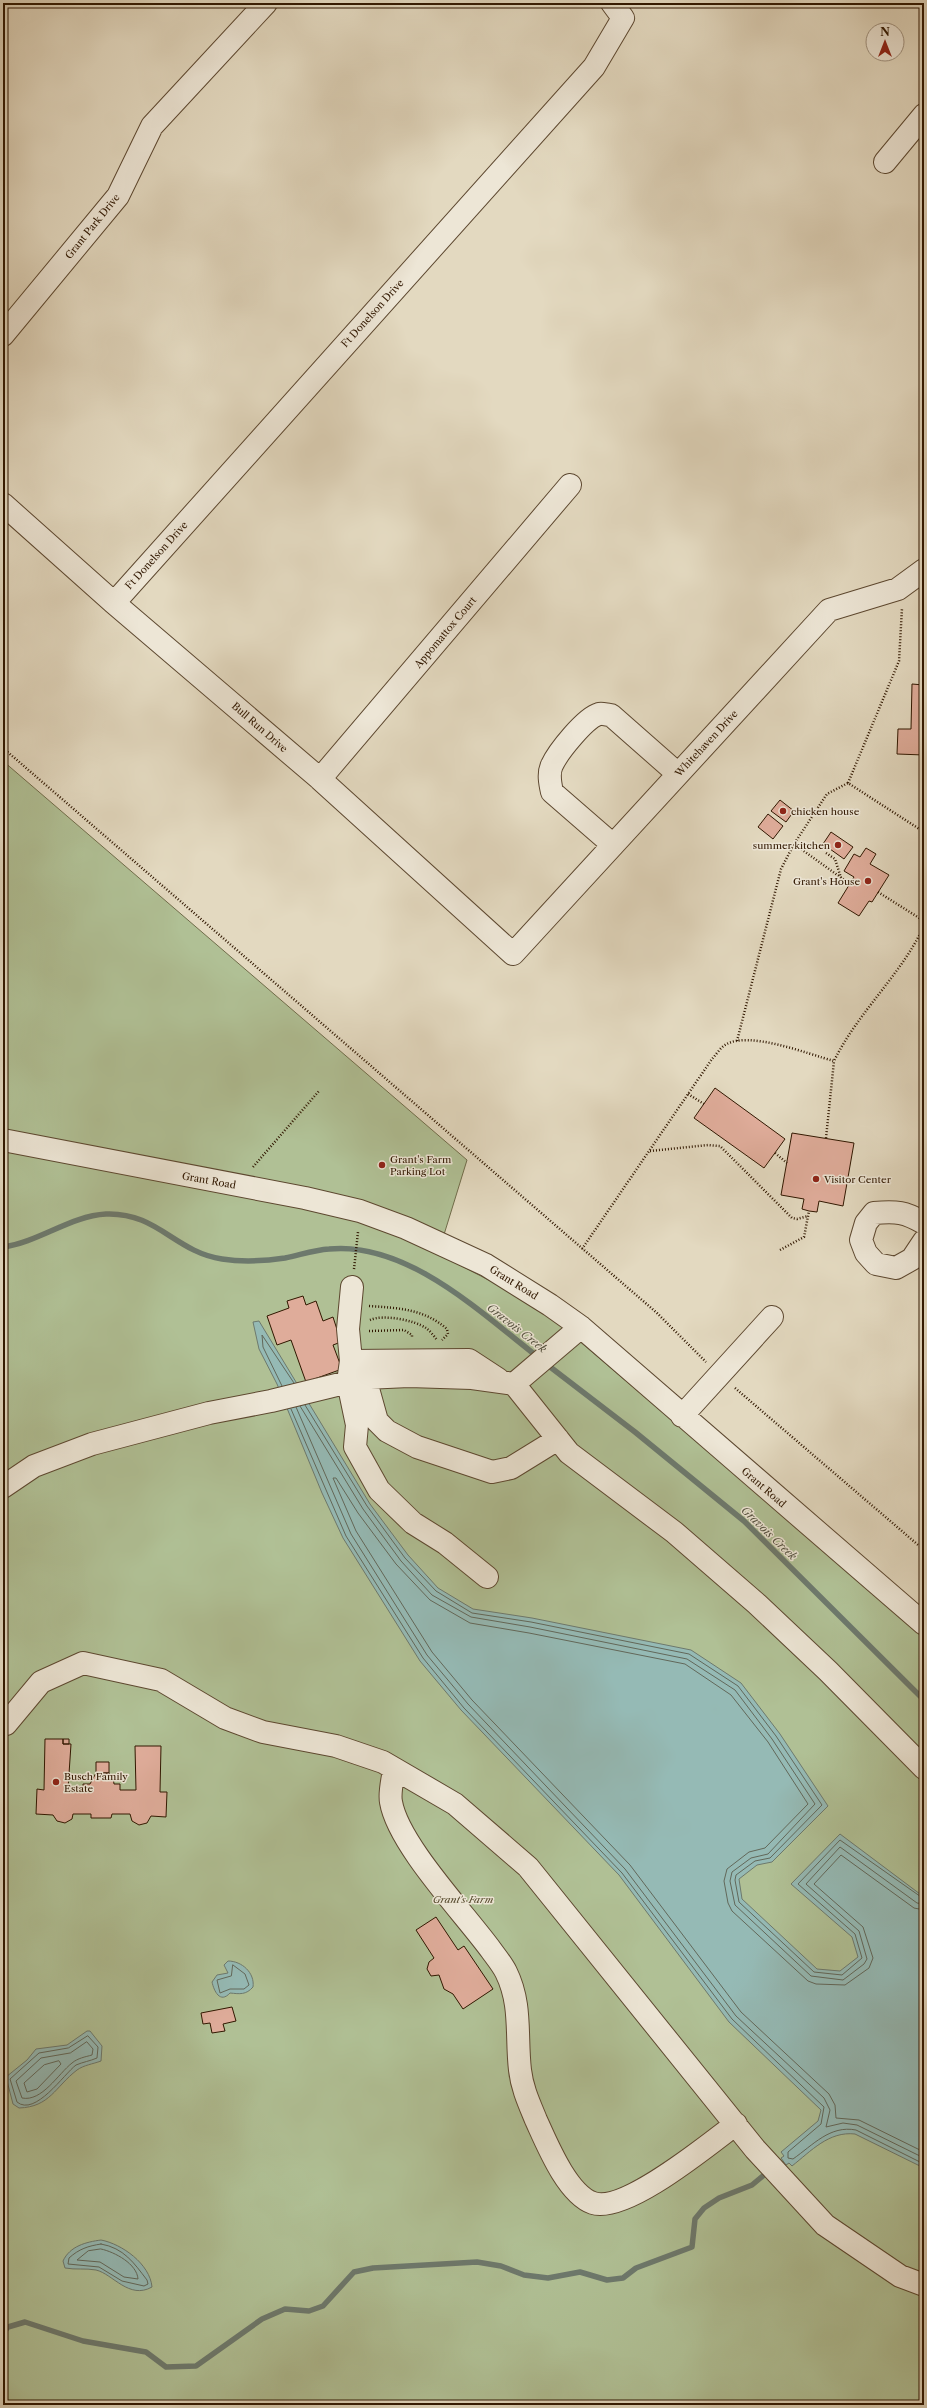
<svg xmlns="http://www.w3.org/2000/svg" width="927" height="2408" viewBox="0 0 927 2408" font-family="'Libre Caslon Text',serif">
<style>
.green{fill:#b0c095;stroke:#706c4a}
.water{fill:#95bab5;stroke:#6d796d}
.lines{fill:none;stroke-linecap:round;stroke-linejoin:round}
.shore{stroke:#62685a;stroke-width:1}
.stream{stroke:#6d796d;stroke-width:5.5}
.building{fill:#dfac9a;stroke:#301700}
.minor-casing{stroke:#5d4830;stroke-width:24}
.path{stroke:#301700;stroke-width:2.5;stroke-dasharray:1 2;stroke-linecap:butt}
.minor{stroke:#ede6d6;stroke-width:22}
.poi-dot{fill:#8f2418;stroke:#ede6d6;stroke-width:1.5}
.labels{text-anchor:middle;stroke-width:3;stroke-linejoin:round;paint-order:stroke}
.street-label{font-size:10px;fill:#301700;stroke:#ede6d6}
.poi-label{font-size:10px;fill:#301700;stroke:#ede6d6;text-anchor:start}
.park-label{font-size:10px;font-style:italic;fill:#564a2d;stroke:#ede6d6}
.water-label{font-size:11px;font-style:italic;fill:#53503f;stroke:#ede6d6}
</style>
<rect width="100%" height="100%" fill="#e3d9c0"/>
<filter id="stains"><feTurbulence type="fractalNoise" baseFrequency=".005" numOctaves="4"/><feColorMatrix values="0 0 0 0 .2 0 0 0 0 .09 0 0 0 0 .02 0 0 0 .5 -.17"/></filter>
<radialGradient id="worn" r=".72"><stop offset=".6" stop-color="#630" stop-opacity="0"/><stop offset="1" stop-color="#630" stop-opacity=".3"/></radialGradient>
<path class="green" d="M3,761L467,1160L438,1254L516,1294L551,1317L924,1635V2405H3Z"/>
<path class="water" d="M259,1321L370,1504L408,1555L438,1588L473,1609L532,1618L691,1650L741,1683L780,1734L828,1806L772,1862L757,1865L739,1879L742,1899L817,1969L840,1971L858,1957L852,1937L791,1884L840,1834L924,1897V2168L855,2134C829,2131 811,2151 792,2166L789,2163L786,2165L781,2158L784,2156L781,2152L818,2121L821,2110L729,2022L619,1875L461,1710L420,1661L343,1538L322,1493L277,1384L259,1349L253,1322Z
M228,1961C242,1961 255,1973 253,1987C246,1995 240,1994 230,1993C220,2004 214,1991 212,1982L217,1975L228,1973L224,1965Z
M87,2031H90L102,2046L101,2061C93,2064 84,2065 77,2070C55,2087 50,2107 19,2108L13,2104L6,2077L27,2060L36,2049L67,2045Z
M101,2240C122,2244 150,2264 152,2287C129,2300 113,2274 96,2270C85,2268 76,2270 65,2268L63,2261C70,2246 86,2242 101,2240Z"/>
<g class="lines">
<path class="shore" d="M282,1386L263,1347L262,1335L294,1383
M305,1405L367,1506L405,1558L436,1591L472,1613L531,1622L689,1654L738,1686L776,1736L822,1805L770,1858L755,1861L736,1875L735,1880L739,1902L814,1972L842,1975L862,1958L855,1934L798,1884L840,1840L924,1899
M300,1406L363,1509L401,1561L432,1595L471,1617L530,1627L687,1659L735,1690L772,1739L815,1804L768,1854L751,1858L732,1872L730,1881L735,1905L811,1976L843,1980L864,1964L867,1959L859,1931L806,1884L840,1847L917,1903L924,1904
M296,1407L351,1534L427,1655L468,1704L625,1869L736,2016L824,2098L830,2110L826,2127L843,2123L857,2125L924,2158
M291,1409L346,1536L423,1658L464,1708L622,1873L732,2019L824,2107L821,2124L788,2152V2158L793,2159C813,2145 830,2125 856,2130L924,2164
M924,1910L914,1908L841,1855L814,1884L863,1927L873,1958L869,1968L845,1985L816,1984L808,1981L732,1911L728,1903L724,1881L727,1869L749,1852L765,1848L808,1804L768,1742L731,1695L685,1664L529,1633L470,1623L430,1600L396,1564L358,1513L336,1478H333L356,1531L432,1652L472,1700L630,1865L741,2012L829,2094L835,2105L836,2118L859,2120L924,2152
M233,1965L245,1974L249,1985L244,1989H230L220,1993L217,1980L231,1976Z
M88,2036L98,2047L97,2058C90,2061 83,2062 76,2065C64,2074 35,2117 17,2102L10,2079L39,2053L68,2048Z
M87,2042L93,2049L92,2055C85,2057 78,2058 72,2063C58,2074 42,2102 22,2098L16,2081L41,2058L70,2053Z
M59,2061L61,2064L37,2089L27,2092L24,2083L44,2065Z
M101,2244C124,2248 134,2263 147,2280L148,2284L144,2286L122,2281L99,2267L68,2264L69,2258C79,2249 88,2246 101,2244Z
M101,2249C115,2252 137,2264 138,2279L124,2277L100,2262L77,2260L88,2251Z"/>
<path class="stream" d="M3,1247C39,1242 70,1216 106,1214C157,1212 175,1252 222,1259C241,1262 265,1261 285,1258C300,1255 314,1250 329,1249C407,1241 481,1313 538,1357
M545,1363L635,1432L744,1521L924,1700
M3,2333L8,2327L25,2322L83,2341L146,2352L166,2367L196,2366L262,2319L285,2309L309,2311L323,2306L354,2272L373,2268L477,2262L501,2266L524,2275L548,2278L580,2272L607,2280L623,2278L636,2268L692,2247L695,2219L704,2208L719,2198L752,2185L764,2175"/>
</g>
<path class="building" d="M912,684L924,685V755L897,754L898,729H911Z
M780,800L794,811L786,822L771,811Z
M768,814L783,826L773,839L758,827Z
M831,832L853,847L844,859L823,844Z
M866,848L876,854L870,864L889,875L872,902L869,901L859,916L838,903L854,877L844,871L854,854L860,857Z
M715,1088L785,1139L764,1168L694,1118Z
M792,1133L854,1143L843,1206L819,1201L817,1212L809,1211L802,1209L804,1199L781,1195Z
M303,1296L306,1305L316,1301L323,1321L333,1317L341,1342L333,1345L342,1369L306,1382L291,1340L277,1345L267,1316L289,1308L287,1301Z
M45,1739H63V1744H71L68,1789H83V1784H90L96,1773H109L113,1777L114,1784H120V1790H136L135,1746H161L160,1792H167L166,1817L151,1816L147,1823L139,1825L132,1821L130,1814H112L111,1818H91V1814H73L72,1819L65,1823L57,1821L53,1815L36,1814L37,1789L44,1790Z
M63,1739H69V1744H63Z
M96,1762H109V1773H96Z
M436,1917L458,1950L464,1946L493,1989L463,2009L453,1994L444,1989L439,1975L431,1976L427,1969L429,1962L434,1958L416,1930Z
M232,2007L236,2021L223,2024L225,2031L212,2033L210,2023L203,2024L201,2013Z"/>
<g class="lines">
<defs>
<path id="minor" d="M885,162L924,115
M3,335L118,196L152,126L266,3
M3,504L114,603L320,779L513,954L829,610L898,589L924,570
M114,603L594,67L623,18L612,3
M320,779L570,485
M613,845L552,792C550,783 548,773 552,765C558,752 585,718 599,714C602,713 607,715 611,715L678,774
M3,1140L305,1198L360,1211L406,1228L486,1265L550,1305L581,1327L924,1624
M924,1223C905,1212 897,1211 874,1213L866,1223L861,1240L866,1253L876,1264L896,1268L912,1259L924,1241
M351,1361L348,1329L352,1287
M365,1378L377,1421L387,1431L417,1447L492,1472L511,1468L558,1439
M514,1384L581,1327
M682,1416L772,1317
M3,1487L34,1466L92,1444L209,1413L271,1401L365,1378L409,1376L472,1378L514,1384L569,1453L674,1532L757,1604L828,1671L924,1768
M487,1577L445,1543L413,1523L379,1490L355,1447L357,1425L348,1382L351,1361L469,1360L498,1379
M3,1724H6L41,1682L83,1663L161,1680L225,1718L263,1732L336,1746L383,1762L455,1804L528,1867L755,2149L825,2225L900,2276L924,2285
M394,1769C393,1779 389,1792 391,1802C398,1844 464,1913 491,1950C496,1957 502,1964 506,1972C522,2004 516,2036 520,2070C522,2088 529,2103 536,2120C547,2144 567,2194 593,2203C625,2214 709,2144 736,2124"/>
</defs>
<use href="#minor" class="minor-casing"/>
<path class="path" d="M3,748L657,1313L706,1362
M848,783L899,661L902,608
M794,844L850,884
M826,853L835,859L841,878
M878,892L924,921
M737,1041L781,869L794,844L827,794L848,783L924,832
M688,1094L704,1104
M826,1138L834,1061
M650,1151L708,1145L720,1146L792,1218L797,1219L808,1216
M775,1153L787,1163
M253,1167L319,1091
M582,1249L712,1059C716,1055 720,1048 725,1045C748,1030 808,1054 834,1061C858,1012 901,975 924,926
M780,1250L804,1237L809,1211
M354,1269L358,1232
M369,1306C399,1308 424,1309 447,1329L448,1334L442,1340
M370,1320C383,1314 414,1320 426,1328C430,1331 434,1336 437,1340
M369,1331L404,1330L412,1335V1338
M735,1388L924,1550"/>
<use href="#minor" class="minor"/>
</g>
<g class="poi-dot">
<circle cx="783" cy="811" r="4"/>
<circle cx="838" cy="845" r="4"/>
<circle cx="868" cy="881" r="4"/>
<circle cx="382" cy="1165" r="4"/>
<circle cx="816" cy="1179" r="4"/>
<circle cx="56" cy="1782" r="4"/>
</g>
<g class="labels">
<g class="street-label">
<text transform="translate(92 226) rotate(-51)" y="4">Grant Park Drive</text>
<text transform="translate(372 313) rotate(-48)" y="4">Ft Donelson Drive</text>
<text transform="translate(156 555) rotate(-48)" y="4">Ft Donelson Drive</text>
<text transform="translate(445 632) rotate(-50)" y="4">Appomattox Court</text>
<text transform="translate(260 727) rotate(41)" y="4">Bull Run Drive</text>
<text transform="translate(706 743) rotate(-47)" y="4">Whitehaven Drive</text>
<text transform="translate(209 1180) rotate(10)" y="4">Grant Road</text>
<text transform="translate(514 1282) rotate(32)" y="4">Grant Road</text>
<text transform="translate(764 1487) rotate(41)" y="4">Grant Road</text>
</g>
<g class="poi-label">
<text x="791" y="815">chicken house</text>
<text x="830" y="849" text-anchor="end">summer kitchen</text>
<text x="860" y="885" text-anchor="end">Grant's House</text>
<text x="390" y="1163">Grant's Farm<tspan x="390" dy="12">Parking Lot</tspan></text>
<text x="824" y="1183">Visitor Center</text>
<text x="64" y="1780">Busch Family<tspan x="64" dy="12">Estate</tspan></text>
</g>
<g class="park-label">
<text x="463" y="1903">Grant's Farm</text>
</g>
<g class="water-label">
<text transform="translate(517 1328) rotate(38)" y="4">Gravois Creek</text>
<text transform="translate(769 1533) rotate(44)" y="4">Gravois Creek</text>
</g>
</g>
<rect width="927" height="2408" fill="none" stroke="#e3d9c0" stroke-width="16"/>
<rect x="4" y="4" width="919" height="2400" fill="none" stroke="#301700" stroke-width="2"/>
<rect x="8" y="8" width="911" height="2392" fill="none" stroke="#301700"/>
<g transform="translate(885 42)"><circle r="19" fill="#ede6d6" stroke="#a19380"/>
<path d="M0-3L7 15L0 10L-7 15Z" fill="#8f2418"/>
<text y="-6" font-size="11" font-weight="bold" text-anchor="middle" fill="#301700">N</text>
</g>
<rect width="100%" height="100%" filter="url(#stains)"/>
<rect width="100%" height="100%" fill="url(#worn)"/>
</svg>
